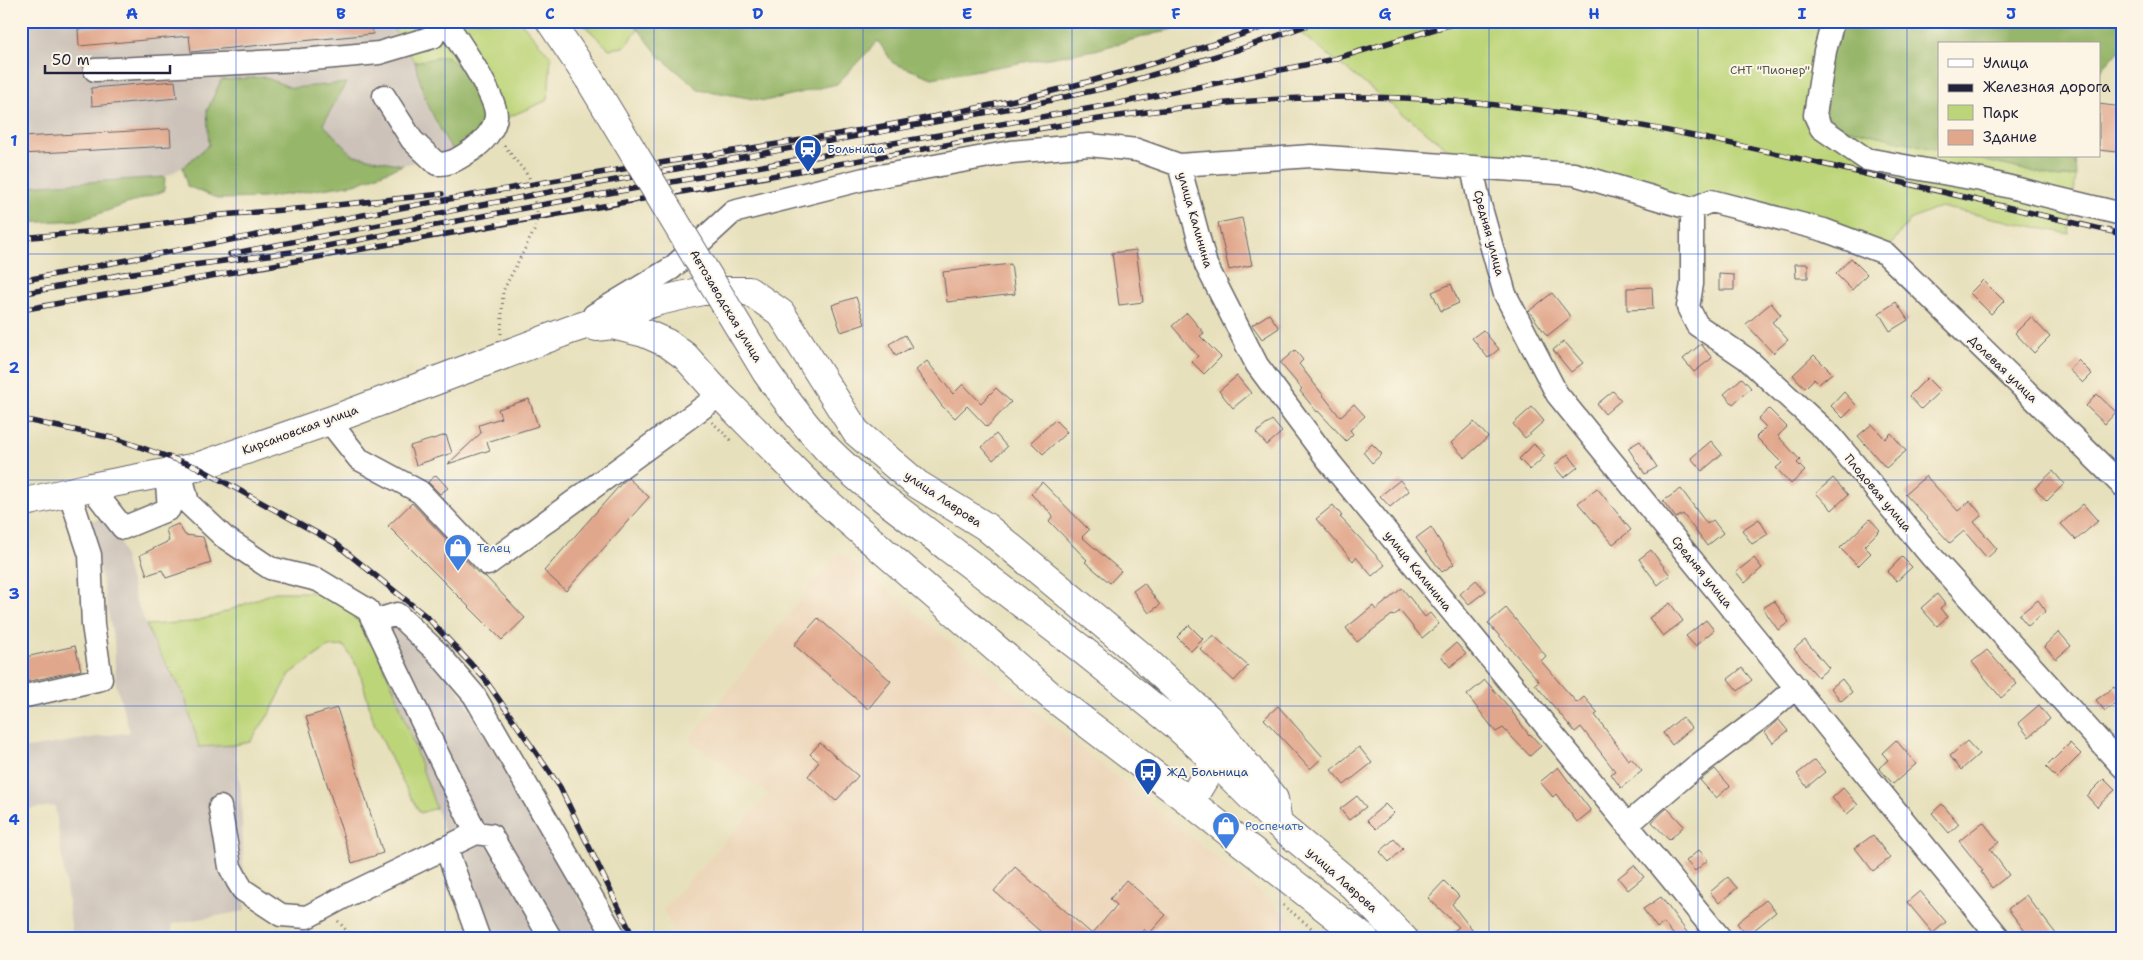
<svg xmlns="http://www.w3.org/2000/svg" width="2143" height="960" viewBox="0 0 2143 960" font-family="'Shantell Sans',sans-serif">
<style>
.built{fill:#edd7bb}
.industrial{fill:#ccc2b9}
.green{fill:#bdd579;stroke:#707c5a}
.forest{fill:#96b669;stroke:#5c6c52}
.building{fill:#e1a78c}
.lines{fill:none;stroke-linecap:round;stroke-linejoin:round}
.minor-casing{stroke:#676468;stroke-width:25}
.major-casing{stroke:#676468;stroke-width:30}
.path{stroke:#676468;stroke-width:3;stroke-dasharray:1 4;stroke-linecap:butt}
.minor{stroke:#fff;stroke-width:22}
.major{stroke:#fff;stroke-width:28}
.rail-casing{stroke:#22223b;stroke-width:5.5}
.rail{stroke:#fcf5e5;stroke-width:4;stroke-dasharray:11;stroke-linecap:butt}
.major-bridge-casing{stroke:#676468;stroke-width:30;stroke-linecap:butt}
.major-bridge{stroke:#fff;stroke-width:28}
.grid{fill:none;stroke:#1d4ed8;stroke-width:1;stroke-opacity:0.55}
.labels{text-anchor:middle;stroke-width:4;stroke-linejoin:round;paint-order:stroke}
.park-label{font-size:12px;fill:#50584e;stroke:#fcf5e5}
.transit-label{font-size:12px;fill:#164399;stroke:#fcf5e5;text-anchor:start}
.street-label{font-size:12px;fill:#22223b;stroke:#fcf5e5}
.shop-label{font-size:12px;fill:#366cbe;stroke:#fcf5e5;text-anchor:start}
.neatline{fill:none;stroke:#1d4ed8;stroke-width:2}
.grid-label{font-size:16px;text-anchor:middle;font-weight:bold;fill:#1d4ed8}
</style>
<rect width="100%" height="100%" fill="#fcf5e5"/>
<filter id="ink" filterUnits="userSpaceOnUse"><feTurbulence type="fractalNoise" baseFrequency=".02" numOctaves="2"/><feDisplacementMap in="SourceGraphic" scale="10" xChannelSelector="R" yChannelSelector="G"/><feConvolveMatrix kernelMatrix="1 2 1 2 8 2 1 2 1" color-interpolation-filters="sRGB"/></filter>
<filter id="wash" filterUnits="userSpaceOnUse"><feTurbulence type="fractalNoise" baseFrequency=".0096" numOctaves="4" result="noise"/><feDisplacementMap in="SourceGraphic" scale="20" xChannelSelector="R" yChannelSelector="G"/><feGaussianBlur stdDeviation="1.12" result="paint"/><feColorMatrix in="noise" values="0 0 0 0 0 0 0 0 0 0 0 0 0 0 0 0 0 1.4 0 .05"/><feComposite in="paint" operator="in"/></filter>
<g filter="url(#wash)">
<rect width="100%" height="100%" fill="#e7e0bc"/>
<path class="built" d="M839,551L1316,939H678L663,909L769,794L689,740Z"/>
<path class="industrial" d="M21,21H388L415,62L421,90L436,125L454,152L403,165L353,155L323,124L345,83L292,88L264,77L207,111L209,145L183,167L165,177L28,186L21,182Z
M2099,104L2122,107V189L2112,187L2117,153L2099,150Z
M103,518L117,530L136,601L154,643L184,694L198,747L234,745L241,790L245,911L172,924L173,939H73L55,806L21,810V749L130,732L116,685L114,642L90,521Z
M369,604L385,605L435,649L552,850L602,939H487L459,873L436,808L394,688Z"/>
<path class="green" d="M388,21H520L551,57L548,100L490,125L447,56L415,62Z
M580,21H632L638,30L624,47L609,49Z
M1285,21H1833L1821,128L1849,129L1939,150V156H1965L2059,178L2076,176L2069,234L1940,207L1910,220L1885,253L1668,201L1472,168Z
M275,592H309L352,597L394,689L436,808L420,813L402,781L374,723L359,669L344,646L328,647L290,674L270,713L250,742L234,745L199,747L184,694L154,643L146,625L191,622L215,616Z"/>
<path class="forest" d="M632,21H1201L1095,50L932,78L893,63L878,41L837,84L765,101L698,89L660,57Z
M1833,21H2122V50L2112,57L2099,73V44H1939V150L1849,129L1821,128Z
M447,56L474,79L490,125L454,152C434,122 423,98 415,62Z
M264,77L292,88L346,83L323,124L353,155L403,165L355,184L264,198L219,199L187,186L183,167L209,145L207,111L221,80Z
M1965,156H2075L2076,176L2059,178Z
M165,177L164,191L81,220L21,223V182L28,186Z"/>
<g id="blocks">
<path class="building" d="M162,21H309V26L371,21L373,34L191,52L189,36L79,46L78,29Z
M175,81L177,98L92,106L91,88Z
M2099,104L2122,107V136H2119L2117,152L2099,150Z
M170,129L171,146L21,154V137Z
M1242,218L1252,265L1229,270L1218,223Z
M1136,250L1143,302L1119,305L1112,253Z
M1851,258L1867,274L1852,290L1836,274Z
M1011,264L1015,294L947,302L943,272Z
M1795,264H1808V278H1796Z
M1719,274L1734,275V290H1719Z
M1983,280L2004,301L1991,314L1970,293Z
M1451,284L1459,303L1441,311L1432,292Z
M1652,287L1653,309L1627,310V288Z
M1552,293L1571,317L1547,336L1529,311Z
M856,297L865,324L841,332L832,305Z
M1896,302L1908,320L1890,331L1879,313Z
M1771,303L1781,315L1772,322L1788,340L1773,353L1746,324Z
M1187,313L1204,333L1200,336L1221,357L1204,374L1192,362L1198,356L1172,326Z
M1269,314L1279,328L1262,339L1252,325Z
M2031,317L2050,337L2034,353L2015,333Z
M1483,330L1499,349L1488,358L1472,338Z
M905,335L912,347L896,356L889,344Z
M1564,341L1583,363L1571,372L1553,350Z
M1701,344L1712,358L1694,372L1683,359Z
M1295,350L1303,360L1299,364L1340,417L1354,404L1365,416L1350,430L1353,434L1346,441L1318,411L1317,412L1300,391L1302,389L1280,363Z
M1814,355L1832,373L1819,384L1814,379L1805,388L1793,375Z
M2078,360L2092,374L2083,383L2069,370Z
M927,361L953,394L963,384L981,403L996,388L1011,402L987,427L967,406L955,418L942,406L916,370Z
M1237,376L1251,393L1233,408L1219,391Z
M1742,378L1751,388L1733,404L1724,394Z
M1927,378L1940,391L1921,409L1909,396Z
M1613,391L1621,400L1605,414L1597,404Z
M1844,392L1856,405L1843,418L1831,406Z
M2097,394L2116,412L2105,424L2086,406Z
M529,399L538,426L487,442L490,450L448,464L481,433L479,425L501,418L498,409Z
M1532,407L1544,421L1525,438L1513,424Z
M1769,409L1787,427L1778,436L1800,460L1797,463L1805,471L1791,484L1776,468L1782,463L1756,437L1766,427L1758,419Z
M1055,420L1067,432L1043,454L1031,442Z
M1272,420L1282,432L1267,445L1256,433Z
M1474,422L1488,437L1465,458L1451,443Z
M1872,424L1885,439L1891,433L1906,451L1886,468L1858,436Z
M996,434L1007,447L993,460L982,447Z
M446,435L452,453L416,465L410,446Z
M1640,441L1657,467L1645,474L1628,448Z
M1711,441L1722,454L1702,471L1691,458Z
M1372,444L1382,454L1372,463L1363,452Z
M1534,444L1545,456L1530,470L1519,459Z
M1568,454L1578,467L1564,478L1554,466Z
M2053,471L2064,484L2047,501L2035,488Z
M436,475L448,488L440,494L428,482Z
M1926,476L1958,511L1970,501L1982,515L1974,522L1997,549L1987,558L1964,531L1950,543L1905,494Z
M628,478L649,497L566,591L544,571L621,484Z
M1833,478L1848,495L1832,510L1816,493Z
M1400,480L1409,491L1390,507L1380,496Z
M1042,482L1089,530L1082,537L1121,571L1110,583L1085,562L1087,560L1049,521L1053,516L1052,514L1031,494Z
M1597,488L1631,530L1613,544L1578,503Z
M1681,489L1707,524L1713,520L1723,533L1707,546L1683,514L1676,518L1663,501Z
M412,503L478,573L486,577L525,618L502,640L388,526Z
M2083,504L2098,521L2076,540L2061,524Z
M1333,505L1342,516L1340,517L1385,565L1372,576L1356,557L1353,561L1316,519Z
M1759,519L1768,534L1752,544L1742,530Z
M1870,519L1880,530L1864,546L1871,553L1858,566L1840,548Z
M178,524L185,535L203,537L211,563L166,578L162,570L147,575L140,555L169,541L166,529Z
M1431,527L1454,564L1442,572L1416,538Z
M1651,550L1670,575L1658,585L1639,559Z
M1902,557L1912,567L1897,581L1887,572Z
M1754,558L1762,568L1745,583L1736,572Z
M1476,580L1486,591L1469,604L1460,594Z
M1144,583L1160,605L1149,613L1133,591Z
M1402,588L1425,617L1430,613L1439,624L1422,638L1400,611L1393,616L1392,615L1357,642L1346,628L1373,606L1376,610Z
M1937,594L1945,604L1940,608L1947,617L1937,626L1921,608Z
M2038,600L2046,611L2028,626L2019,615Z
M1774,601L1789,622L1778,630L1763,608Z
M1670,603L1683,621L1663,636L1649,618Z
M1506,608L1546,656L1541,661L1577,703L1584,697L1598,713L1595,715L1628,760L1631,758L1642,771L1621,788L1611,774L1615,771L1581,727L1575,732L1535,684L1539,681L1488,623Z
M818,618L891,681L868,709L794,645Z
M1706,620L1714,630L1695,646L1686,636Z
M1189,625L1203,639L1191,651L1177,637Z
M2059,632L2071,646L2056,659L2044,646Z
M1213,635L1248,666L1234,681L1200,649Z
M1805,640L1829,668L1818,677L1794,649Z
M1456,643L1466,654L1450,667L1441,656Z
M75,646L81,670L21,683V658Z
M1987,650L2017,684L2001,698L1972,662Z
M1742,668L1752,680L1738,691L1728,679Z
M1842,679L1852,692L1841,701L1831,688Z
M1485,680L1507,705L1529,735L1530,734L1541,746L1530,756L1503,728L1496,732L1467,695Z
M2114,687L2122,698L2105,711L2096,700Z
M2039,705L2050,719L2029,737L2018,723Z
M1278,706L1323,757L1310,769L1264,719Z
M337,708L383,853L352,863L306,717Z
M1682,717L1692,728L1672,745L1663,733Z
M1779,720L1788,731L1773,743L1765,732Z
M1896,740L1916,764L1893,784L1879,768L1888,760L1882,753Z
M1967,741L1979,754L1961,770L1950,756Z
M820,743L858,776L836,801L808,776L819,762L810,754Z
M2070,743L2081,754L2057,778L2046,767Z
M1359,747L1372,763L1344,785L1331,770Z
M1815,760L1825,772L1807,787L1797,774Z
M1558,767L1591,811L1577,822L1556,794L1553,797L1540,782Z
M1715,769L1730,786L1716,798L1700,780Z
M2104,779L2115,790L2097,807L2087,796Z
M1843,788L1858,805L1847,814L1832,798Z
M1357,796L1366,807L1349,820L1340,809Z
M1385,804L1394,813L1376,829L1367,820Z
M1942,804L1959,824L1949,833L1932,813Z
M1667,808L1684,826L1669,840L1652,822Z
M1983,822L1999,842L1990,849L2009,875L1992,888L1981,872L1983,871L1959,841Z
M1873,835L1890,858L1873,871L1855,848Z
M1394,839L1403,849L1389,862L1380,852Z
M1699,850L1708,860L1695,871L1686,861Z
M1634,865L1644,877L1628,890L1618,878Z
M1015,867L1092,934L1117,905L1110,899L1126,880L1166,915L1149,934L1144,929L1136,939H1049L994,891Z
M1728,877L1737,888L1719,903L1710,892Z
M1444,881L1459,896L1452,904L1479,939H1444L1459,927L1428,898Z
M1920,891L1946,922L1933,933L1907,902Z
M2026,895L2060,939H2031L2008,909Z
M1661,897L1692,939H1677L1664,923L1657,928L1643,909Z
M1766,900L1776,912L1747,936L1737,923Z"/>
</g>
</g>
<g filter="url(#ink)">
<use href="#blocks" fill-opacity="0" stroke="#676468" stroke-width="1"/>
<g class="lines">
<defs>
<path id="minor" d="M1833,21L1825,51L1815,115L1821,128L1866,159L1981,180L2122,214
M95,70L301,60L379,53L433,37L439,21
M384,96L412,140L437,164C453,164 459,158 472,150C482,143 495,130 496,116C497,97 457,39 445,21
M1179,165L1206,265L1257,365L1331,464L1721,939
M1472,168L1480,205L1505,294L1557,394L2000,939
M1692,209V284L1688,307L1697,325L1747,359L1831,436L1931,556L2122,766
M594,315L672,268L733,212L864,179L1011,152L1089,145L1137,150L1179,165L1311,156L1574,174L1692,209L1711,201L1824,230L1885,253L2122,485
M329,421L359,459L420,492L488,564L720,395
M180,470L188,503L224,537L270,568L318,580L368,610L476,833L491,835L551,939
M91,487L123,528L169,509L166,472
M374,621L397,614L438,653L474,695L616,939
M21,697L101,679L93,625L90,555L69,491
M220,807L230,867L238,882L243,890L281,915L307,917L346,896L476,833
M1627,825L1694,768L1763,716L1796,687
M446,848L479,939"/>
<path id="major" d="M550,21L589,79
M596,327L612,325L644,333L667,343L685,356L720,395L821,497L1051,696L1190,802L1365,939
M21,503L91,487L197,467L329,421L570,330L659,301L702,291H749L781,313L856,432L917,484L985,526L1139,654L1209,719L1274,799L1278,824
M950,549L1080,648L1172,722L1215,761L1278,824L1353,886L1404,939
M1190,802L1215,761"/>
</defs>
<use href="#minor" class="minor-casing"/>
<use href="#major" class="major-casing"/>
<path class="path" d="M501,334L503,291L534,231L538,217L529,177L503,144
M712,422L731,440
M1283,905L1325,939
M338,921L354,939"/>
<use href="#minor" class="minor"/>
<use href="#major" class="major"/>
<defs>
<path id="rail" d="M21,238L130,228L221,215L308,208L442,194
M230,254L533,195L1034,104L1118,85L1240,49L1319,21
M118,275L306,250L535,206L1115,104L1334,59L1462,21
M21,281C212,243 402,206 593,174C740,149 888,129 1032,96C1116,76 1199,50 1280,21
M21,294L124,274
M21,310C295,261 569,210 844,163C1016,134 1189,95 1364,97C1535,99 1696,134 1861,173C1948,193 2035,214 2122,234
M21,419L117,439L197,467L335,543L428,618L484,678L560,787L634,939"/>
</defs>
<use href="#rail" class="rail-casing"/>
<use href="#rail" class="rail"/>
<defs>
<path id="major-bridge" d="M589,79L766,372C785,399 805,426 828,450C865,487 908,517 950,549"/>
</defs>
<use href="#major-bridge" class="major-bridge-casing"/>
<use href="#major-bridge" class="major-bridge"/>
</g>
</g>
<path class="grid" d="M236,21V939M445,21V939M654,21V939M863,21V939M1072,21V939M1280,21V939M1489,21V939M1698,21V939M1907,21V939M21,254H2122M21,480H2122M21,706H2122"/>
<defs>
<symbol id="station-pin" viewBox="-11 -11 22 30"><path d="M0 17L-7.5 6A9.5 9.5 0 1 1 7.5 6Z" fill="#1a4fb4" stroke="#fcf5e5"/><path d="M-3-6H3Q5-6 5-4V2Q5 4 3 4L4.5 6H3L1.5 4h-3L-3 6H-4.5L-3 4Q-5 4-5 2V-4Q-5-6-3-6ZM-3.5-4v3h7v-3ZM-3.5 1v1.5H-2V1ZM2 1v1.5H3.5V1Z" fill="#fff"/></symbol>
<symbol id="shop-pin" viewBox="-11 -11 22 30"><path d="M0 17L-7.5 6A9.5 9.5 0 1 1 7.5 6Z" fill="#3f7fe0" stroke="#fcf5e5"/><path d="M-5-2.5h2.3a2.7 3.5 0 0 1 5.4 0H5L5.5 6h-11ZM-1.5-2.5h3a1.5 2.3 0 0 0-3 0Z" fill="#fff"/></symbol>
<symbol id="bus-pin" viewBox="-11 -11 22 30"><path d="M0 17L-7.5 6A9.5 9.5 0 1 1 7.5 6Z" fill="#1a4fb4" stroke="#fcf5e5"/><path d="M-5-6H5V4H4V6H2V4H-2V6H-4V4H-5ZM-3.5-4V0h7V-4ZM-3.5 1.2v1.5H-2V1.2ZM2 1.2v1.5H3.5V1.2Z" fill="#fff"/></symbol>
</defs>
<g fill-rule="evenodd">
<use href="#station-pin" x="792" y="133" width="32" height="43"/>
<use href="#shop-pin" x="442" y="532" width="32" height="43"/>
<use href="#bus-pin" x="1132" y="756" width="32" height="43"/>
<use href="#shop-pin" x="1210" y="810" width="32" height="43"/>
</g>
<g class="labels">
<g class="park-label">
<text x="1770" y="74">СНТ "Пионер"</text>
</g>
<g class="transit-label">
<text x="827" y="153">Больница</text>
<text x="1167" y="776">ЖД Больница</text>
</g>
<g class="street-label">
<text transform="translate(1195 220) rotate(74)" y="4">улица Калинина</text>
<text transform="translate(1489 233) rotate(75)" y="4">Средняя улица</text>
<text transform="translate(726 306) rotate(59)" y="4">Автозаводская улица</text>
<text transform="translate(2003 369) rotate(44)" y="4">Долевая улица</text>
<text transform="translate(300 430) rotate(-20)" y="4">Кирсановская улица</text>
<text transform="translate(1878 493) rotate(50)" y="4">Плодовая улица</text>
<text transform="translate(943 499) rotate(34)" y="4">улица Лаврова</text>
<text transform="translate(1418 571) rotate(51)" y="4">улица Калинина</text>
<text transform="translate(1702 572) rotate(51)" y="4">Средняя улица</text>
<text transform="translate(1342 880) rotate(42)" y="4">улица Лаврова</text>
</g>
<g class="shop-label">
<text x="477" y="552">Телец</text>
<text x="1245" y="830">Роспечать</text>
</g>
</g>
<rect width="2143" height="960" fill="none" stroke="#fcf5e5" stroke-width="55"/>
<rect x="1938" y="42" width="162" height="115" fill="#fcf5e5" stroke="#a5a1a1"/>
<rect x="1948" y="59" width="25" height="8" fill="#ffffff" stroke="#a5a1a1"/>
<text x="1983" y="68" font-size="15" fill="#22223b">Улица</text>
<rect x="1948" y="84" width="25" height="8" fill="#22223b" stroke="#a5a1a1"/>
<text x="1983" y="92" font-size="15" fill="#22223b">Железная дорога</text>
<rect x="1948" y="105" width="25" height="15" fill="#bdd579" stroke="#a5a1a1"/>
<text x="1983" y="118" font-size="15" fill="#22223b">Парк</text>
<rect x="1948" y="130" width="25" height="15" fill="#e1a78c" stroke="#a5a1a1"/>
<text x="1983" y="142" font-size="15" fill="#22223b">Здание</text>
<path d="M45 65v8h125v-8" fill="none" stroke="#22223b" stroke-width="2.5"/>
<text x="52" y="65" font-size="15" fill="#22223b" stroke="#fcf5e5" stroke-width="4" paint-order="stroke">50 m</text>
<rect x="28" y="28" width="2088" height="904" class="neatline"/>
<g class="grid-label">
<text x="132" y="19">A</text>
<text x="341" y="19">B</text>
<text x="550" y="19">C</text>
<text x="758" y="19">D</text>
<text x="967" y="19">E</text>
<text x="1176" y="19">F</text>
<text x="1385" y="19">G</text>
<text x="1594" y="19">H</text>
<text x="1802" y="19">I</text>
<text x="2011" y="19">J</text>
<text x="14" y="146">1</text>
<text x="14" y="373">2</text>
<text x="14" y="599">3</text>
<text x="14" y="825">4</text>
</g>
</svg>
